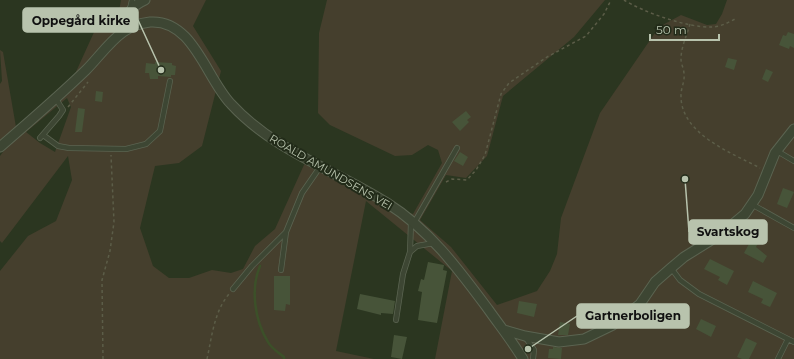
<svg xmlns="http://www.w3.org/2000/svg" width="794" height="359" viewBox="0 0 794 359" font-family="Montserrat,sans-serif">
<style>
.green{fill:#453f2d;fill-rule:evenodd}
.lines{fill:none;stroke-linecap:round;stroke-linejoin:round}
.stream{stroke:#3c5029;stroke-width:2.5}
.building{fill:#475439}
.lane-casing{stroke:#5b6451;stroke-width:6}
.street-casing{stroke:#5b6451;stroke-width:11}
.path{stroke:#5c5d48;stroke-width:1.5;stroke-dasharray:3 3;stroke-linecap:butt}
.lane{stroke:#3d4633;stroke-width:4.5}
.street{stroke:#3d4633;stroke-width:9}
.labels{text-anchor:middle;stroke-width:4;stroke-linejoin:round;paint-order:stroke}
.street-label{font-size:11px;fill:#b8c3ad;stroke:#222b19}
.leader{fill:none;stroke:#b8c3ad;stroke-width:1.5}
.callout-dot{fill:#b8c3ad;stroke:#222b19;stroke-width:1.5}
.callout{fill:#b8c3ad;stroke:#b8c3ad;stroke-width:1.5}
.callout-label{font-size:12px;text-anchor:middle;font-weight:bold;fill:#111}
</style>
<rect width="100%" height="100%" fill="#2b3620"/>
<path class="green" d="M121,0H206L193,26L221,71L202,146L179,163L155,166L140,228L153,266L169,278H189L212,270L231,273L243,269L255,246L275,229L308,156L404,211L413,214L442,163L438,150L428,145L412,155L395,156L330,125L318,113L319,33L327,0H605L574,37L503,96L487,156L466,178L446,175L420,220L451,247L497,305L537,291L550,271L557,254L561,218L600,113L659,27L681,15L707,25L716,24L722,14L727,0H794V359H435L452,271L366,201L336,351L374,359H0V271L28,236L56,221L72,180L68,156L2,243L0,241V156L5,149L0,153V84L2,81L0,50L3,52L16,127L75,74L95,30L113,19L119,11ZM67,98L71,107L55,152L40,143L26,132Z"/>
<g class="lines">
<path class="stream" d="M260,266C250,289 255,321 268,342C271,348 279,353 284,357V359"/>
</g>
<path class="building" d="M788,32L794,34V48L790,46L789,49L779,45L783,35L786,36Z
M728,58L737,60L734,70L725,67Z
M155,62L172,63V65L176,66L175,75H171V77L158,76V79H150L149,73H145L146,63L155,64Z
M766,69L773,72L768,82L762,79Z
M96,91L103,92L102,102L95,101Z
M78,108L85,109L82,132H75Z
M466,111L471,117L467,120L469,122L460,131L452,122Z
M460,152L468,157L463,166L454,161Z
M783,188L794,192L787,208L777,204Z
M756,231L763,234L756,247L767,256L763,263L744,253Z
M710,259L734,271L727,285L718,280L720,277L704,269Z
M428,262L444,265L443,270L447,271L437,323L418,320L422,292L418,291L421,279L424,280Z
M274,276H290V305L286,304L285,311L274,310Z
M753,281L777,293L770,307L761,303L763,299L748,292Z
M360,294L395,301L393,314L381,313V315L357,309Z
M519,301L537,304L534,317L517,313Z
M701,319L716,326L711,337L696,329Z
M560,322L570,324L568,335H558Z
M394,335L407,337L402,359L391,357Z
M746,338L757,343L749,359H742L737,357Z
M553,347L562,348L561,359L548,358L549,349H553Z"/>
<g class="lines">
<defs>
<path id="lane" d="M130,9L132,0
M43,135L58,146L69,148L126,149L146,144L160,131L170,81
M40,138L59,116L63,110L56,99
M777,151L794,161
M753,205L794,228
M414,223L457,148
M410,252L417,246L434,243
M671,268L680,280L699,294L794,342
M281,270L286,232
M233,289L252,266L286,232L302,193L320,167
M396,320L403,274L410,252L411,222
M526,338L534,350L533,359
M778,359L788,339"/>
<path id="street" d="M129,28C124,14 132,6 145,0
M0,147C29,122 58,97 86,70C98,58 109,42 123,32C130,27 141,23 150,22C193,19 206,78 231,104C274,151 335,170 387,203C430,230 459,270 488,309C500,326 512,341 523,359
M504,330L525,336L559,342L584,339L613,325L640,304L655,282L671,268L684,257L721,234L745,214L758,195L775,153L794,129"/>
</defs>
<use href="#lane" class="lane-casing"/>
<use href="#street" class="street-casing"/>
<path class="path" d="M624,0C643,12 688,28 711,27C721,27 729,22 737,18
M690,24C687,35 681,47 681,59C681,64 684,69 684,74C685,81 681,88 681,95C680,134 732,153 760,168
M68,107L88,82
M446,182L452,179L467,180L476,170L485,155L501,94L509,83L547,57L586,36L604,14L611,0
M103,359L102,280L110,251L114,222L111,155
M207,359C212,336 214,312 229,294"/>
<use href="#lane" class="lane"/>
<use href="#street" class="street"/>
</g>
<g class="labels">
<g class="street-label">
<text transform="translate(331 172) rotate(30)" y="4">ROALD AMUNDSENS VEI</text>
</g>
</g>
<path class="leader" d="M161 70L138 20M685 179L689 232M528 349L577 316"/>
<g class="callout-dot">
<circle cx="161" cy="70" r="4"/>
<circle cx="685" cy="179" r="4"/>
<circle cx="528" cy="349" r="4"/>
</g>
<g class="callout">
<rect x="23" y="8" width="115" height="24" rx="4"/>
<rect x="689" y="220" width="78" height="24" rx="4"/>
<rect x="577" y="304" width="112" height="24" rx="4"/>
</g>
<g class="callout-label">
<text x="81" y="25">Oppegård kirke</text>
<text x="728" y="236">Svartskog</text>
<text x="633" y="320">Gartnerboligen</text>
</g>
<path d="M650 34v6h69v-6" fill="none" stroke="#b8c3ad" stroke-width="2"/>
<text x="656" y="34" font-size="12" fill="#b8c3ad" stroke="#222b19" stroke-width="3" paint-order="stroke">50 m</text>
</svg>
